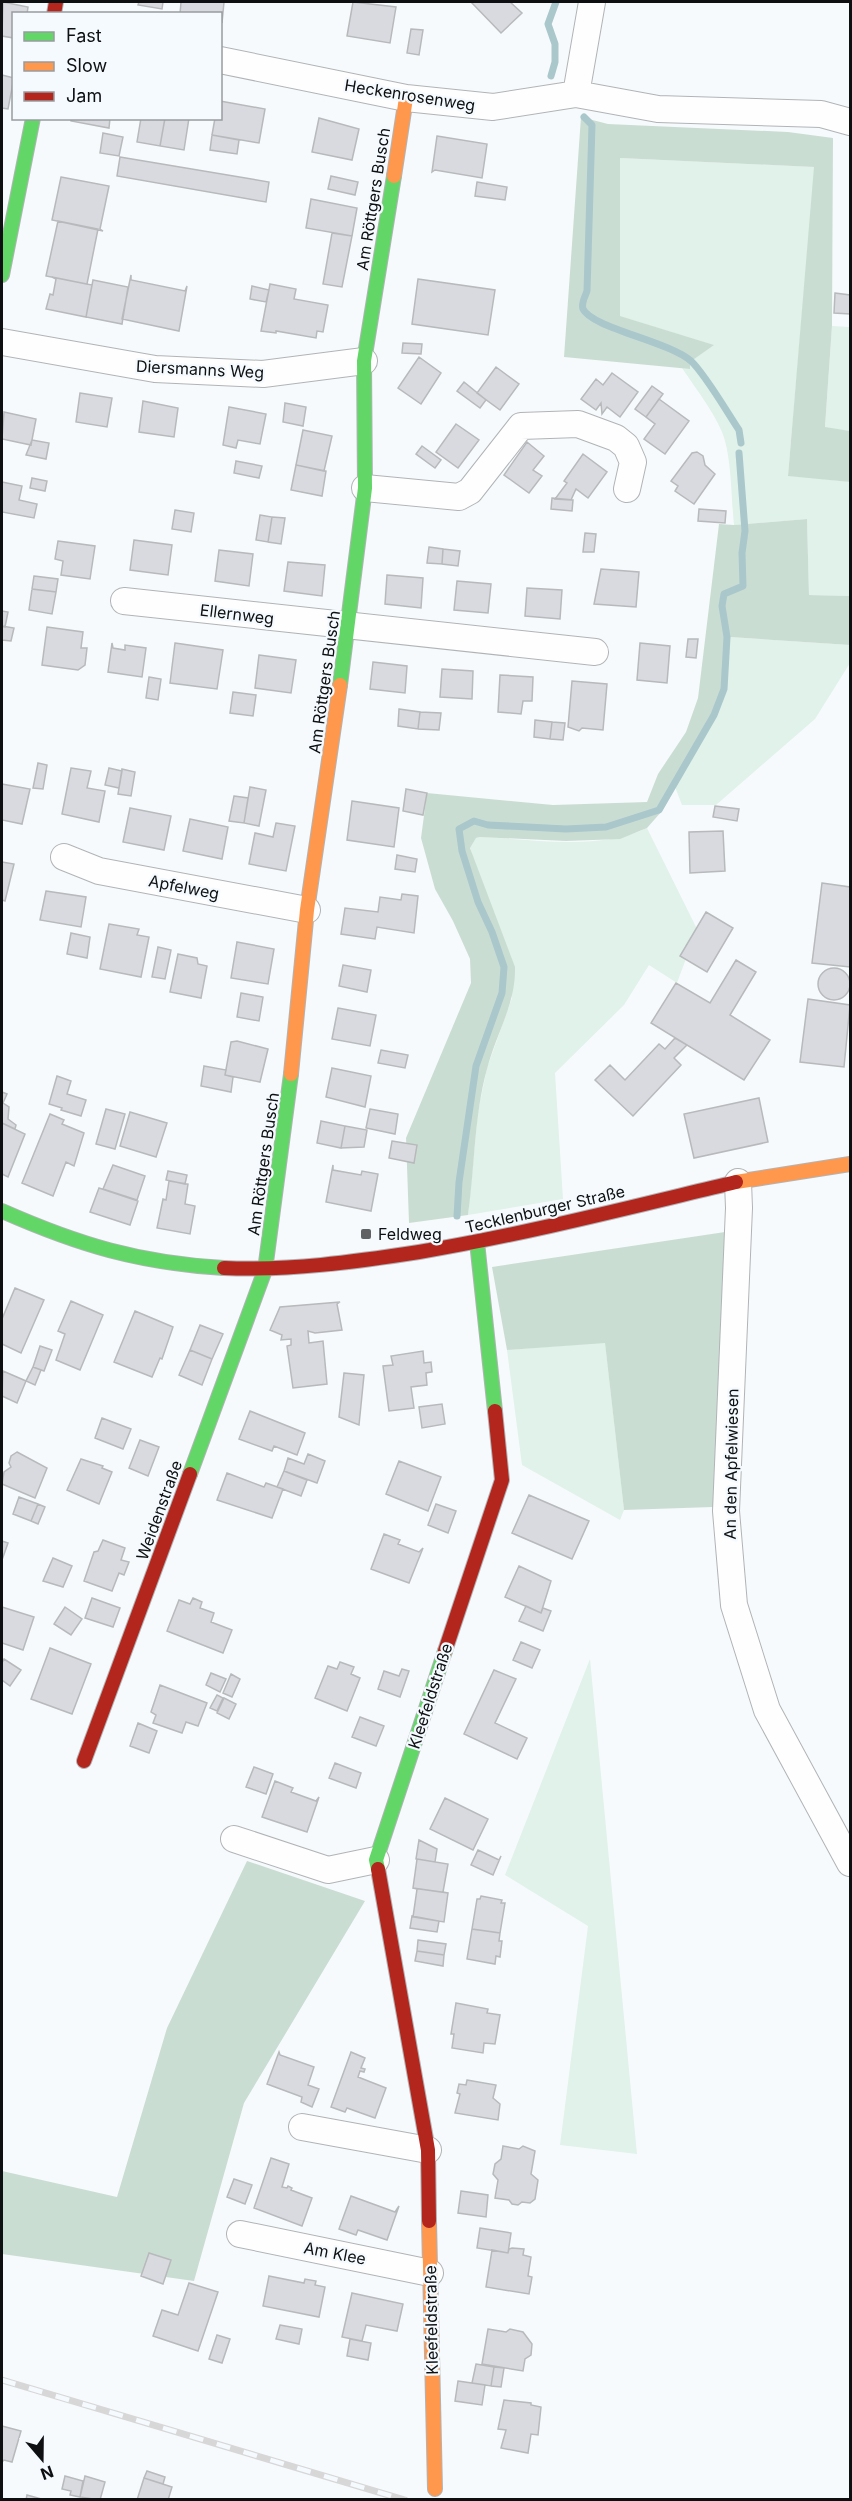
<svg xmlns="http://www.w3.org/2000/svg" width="852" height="2501" viewBox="0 0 852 2501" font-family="Inter,sans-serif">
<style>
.green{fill:#e0f2e9}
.forest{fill:#caddd3}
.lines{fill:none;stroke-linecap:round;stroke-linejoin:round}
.stream{stroke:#aac7cb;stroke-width:7}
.building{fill:#d9dae0;stroke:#b7b9bb;stroke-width:1.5}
.street-casing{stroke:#b1b4b6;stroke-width:28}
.fast-casing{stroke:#b1b4b6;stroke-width:16}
.slow-casing{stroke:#b1b4b6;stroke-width:16}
.jam-casing{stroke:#b1b4b6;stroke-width:16}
.street{stroke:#fefeff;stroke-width:26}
.fast{stroke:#63d668;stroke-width:14}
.slow{stroke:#ff974d;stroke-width:14}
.jam{stroke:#b3261e;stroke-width:14}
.rail-casing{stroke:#d7d7d8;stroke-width:7}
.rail{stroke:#f5fafe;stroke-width:4.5;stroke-dasharray:14;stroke-linecap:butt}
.poi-dot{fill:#5f6163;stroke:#f5fafe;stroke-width:2}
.labels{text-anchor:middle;stroke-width:4.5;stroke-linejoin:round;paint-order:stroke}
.street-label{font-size:16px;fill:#0d0f11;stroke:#f5fafe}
.poi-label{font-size:16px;fill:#0d0f11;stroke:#f5fafe;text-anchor:start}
</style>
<rect width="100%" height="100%" fill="#f7fafc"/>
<path class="green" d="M620,158L815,167L788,475L850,482V596L809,595L807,519L734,525C731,497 732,457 722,432C712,409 696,389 682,368L690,369V362L713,345L619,316Z
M832,326L850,327V431L825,428Z
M729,637L850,645V663L815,719L716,805H682L675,787L716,716L726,688Z
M647,828L697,929L677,983L649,965L624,1005L555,1073L563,1199L468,1215L478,1112L487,1068L512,998L470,847L476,838L480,837C531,839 601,851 647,828Z
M605,1342L624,1510L620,1520L522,1465L507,1350Z
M590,1659L637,2154L560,2145L588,1926L505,1875Z"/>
<path class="forest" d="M581,117L608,124L788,132L833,138L832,326L825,427L850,431V482L788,476L814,167L620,158V316L714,345L690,362V369L564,357Z
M807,519L809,595L850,596V645L730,637L726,688L716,716L662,811L647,828L620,839L566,841L480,837L476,838L470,848L515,967C516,1004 496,1034 487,1069C474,1116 475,1166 468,1215L409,1223L406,1138L471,983L470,959L453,921L435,889L421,838L427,793L553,805L647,802L658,774L686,732L698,698L719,524L734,525Z
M725,1232L713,1507L624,1510L605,1343L507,1350L492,1267Z
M247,1861L365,1901L244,2103L194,2281L2,2254V2171L117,2197L167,2028Z"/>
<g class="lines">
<path class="stream" d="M551,76L555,62V44L548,24L556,2
M584,117L592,125L587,291C585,297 581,303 583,309C592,328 668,341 691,361C705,374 727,412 739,430L741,443
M457,1216L459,1182L476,1066L502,993L504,967L492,932L478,902L462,851L459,829L474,821L488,825L566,829L606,827L659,810L714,715L724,689L727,637L722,606L724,594L743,586L742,553L745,531L739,453"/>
</g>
<path class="building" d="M3,2L28,7L27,14H14V38L2,36Z
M139,2H163L162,9L138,5Z
M181,2H224L222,23L220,14H180Z
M353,2L396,7L390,43L347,36Z
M471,2H510L522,13L501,33Z
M411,29L423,30L419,55L407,53Z
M2,75L14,78L8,109L2,108Z
M220,101L265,109L259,143L212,135L215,118H220Z
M71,118H110L109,128L71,121Z
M141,118H165L160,146L137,142Z
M165,118H189L184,150L160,146Z
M319,118L359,129L352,160L312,152Z
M103,133L123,137L119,156L100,153Z
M212,135L239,140L237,154L210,150Z
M437,136L487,144L482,178L435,170L432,172Z
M120,157L269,182L266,202L117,176Z
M331,176L358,182L355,195L328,189Z
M61,177L109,186L100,229L103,231L52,220Z
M477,182L507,187L505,200L475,196Z
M311,199L357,208L352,236L306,228Z
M58,221L98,229L87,284L46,276Z
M332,233L352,236L342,287L323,284Z
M131,275V280L185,291L187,286L179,331L122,319Z
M52,277L92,285L86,317L46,309L50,294L53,295L56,279Z
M418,279L495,290L488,335L412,324Z
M93,280L128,287L122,324L86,317Z
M270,284L296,289L294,299L328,305L323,332L317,331L316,338L276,331V333L261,331Z
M252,286L269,290L266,302L250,299Z
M835,293L850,295V314L834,313Z
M403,343L422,344L421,354L402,353Z
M419,357L441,373L421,404L398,388Z
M496,367L519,384L500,410L477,393Z
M612,373L638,392L620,417L607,407L602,414L601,403L596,410L581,399L596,379L603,385Z
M464,382L486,400L480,408L457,391Z
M652,386L663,394L646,417L635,409Z
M80,393L112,398L107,427L76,422Z
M659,399L689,421L665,454L644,439L655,424L646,417Z
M143,401L178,408L174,437L139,432Z
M285,403L306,407L303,426L283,422Z
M229,407L266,414L260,444L238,440L236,448L223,445Z
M4,412L36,419L31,445L2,439Z
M456,424L479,440L458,468L436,452Z
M303,430L332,436L324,471L296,465Z
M32,440L49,443L46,459L26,455Z
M527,442L544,456L533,470L542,476L529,493L504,475Z
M422,446L441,460L435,468L416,454Z
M697,452L703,456L705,465L715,474L694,504L675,491L678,486L671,481L692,453Z
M583,454L607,472L588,498L576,489L571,500L555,499L567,483L564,481Z
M236,461L262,466L259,478L234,473Z
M296,465L326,471L322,496L291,490Z
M32,478L47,481L45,491L30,488Z
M2,482L22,486L19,500L37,504L34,518L2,512Z
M552,498L573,500L572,511L551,509Z
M699,509L726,511L725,523L698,521Z
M175,510L194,513L191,532L172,529Z
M260,515L272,517L268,542L256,540Z
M272,517L285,518L281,544L268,542Z
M585,533L596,534L594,552H583Z
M134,540L172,545L168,575L130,570Z
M58,541L95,546L90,579L61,575L63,561L55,559Z
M429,547L443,549L442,564L427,563Z
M443,549L460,551L458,566L442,564Z
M219,550L253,554L249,586L215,581Z
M288,562L325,565L322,596L284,591Z
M601,569L639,572L636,607L594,604Z
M387,575L423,578L421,608L385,604Z
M34,576L58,579L56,592L32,589Z
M457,581L491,584L488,613L454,610Z
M527,588L562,590L560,619L525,616Z
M32,589L56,592L52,614L29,610Z
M2,611L8,612L5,627L2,626Z
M2,626L14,628L11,641L2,640Z
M47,627L83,632L81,648H87L85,665L78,670L42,665Z
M688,639H698L696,658L686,657Z
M112,643L113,648L125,650V645L146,648L142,677L108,672Z
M175,643L223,650L217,689L170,683Z
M640,643L670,646L667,683L637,680Z
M259,655L296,660L291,693L255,688Z
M373,662L407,666L405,693L370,689Z
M442,669L473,671L472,699L440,697Z
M500,675L533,677L532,701H523L521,714L498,712Z
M149,677L161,679L158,700L146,698Z
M572,681L607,684L603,730L582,728L579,731L568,727Z
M233,692L256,695L253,716L230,713Z
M399,709L420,712L418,729L398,726Z
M420,712L441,713L439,730L418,729Z
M535,720L552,722L550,739L534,737Z
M552,722L565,723L563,740L550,739Z
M38,763L47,765L43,789L33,788Z
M71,768L91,771L87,788L105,791L99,822L62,814Z
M109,768L122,771L119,788L105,785Z
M122,769L135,772L131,796L118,794Z
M2,784L30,789L22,824L2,820Z
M250,787L266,790L259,826L244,823Z
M406,789L427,793L423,815L403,811Z
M234,796L248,798L244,823L229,821Z
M352,801L399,808L394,847L347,840Z
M715,806L739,809L737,821L713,817Z
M130,808L171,816L164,850L123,842Z
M190,819L228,827L222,859L183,851Z
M276,823L295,826L286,871L249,864L255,833L273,837Z
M723,831L725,871L690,873L689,832Z
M397,855L417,859L415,872L395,869Z
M2,862L14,864L5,901L2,900Z
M822,883L850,887V967L812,963Z
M46,891L86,897L81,927L40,920Z
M402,894L418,896L414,933L377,927L375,939L341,934L345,908L378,912L380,897L401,900Z
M706,912L733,928L707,972L680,956Z
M109,924L139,929L137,935L149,937L141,977L100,969Z
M71,933L90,937L87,958L67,954Z
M237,942L274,949L268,984L231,978Z
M158,947L171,950L165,979L152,977Z
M178,954L197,958L198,964L207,966L201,998L170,992Z
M736,960L756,972L730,1015L770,1040L744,1080L651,1023L676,983L710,1003Z
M343,965L371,970L367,992L339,986Z
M818 984a16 16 0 1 1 32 0a16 16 0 1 1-32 0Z
M241,993L263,997L259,1021L237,1017Z
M808,999L850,1005L844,1067L800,1062Z
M338,1008L376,1015L370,1046L332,1039Z
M675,1038L687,1045L674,1058L681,1065L633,1116L595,1080L610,1065L625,1080L659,1044L665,1049Z
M237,1041L268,1049L260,1082L225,1075L231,1042Z
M381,1050L408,1055L405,1068L378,1063Z
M204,1066L226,1070L225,1075L233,1077L231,1092L201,1086Z
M332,1068L371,1076L365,1107L326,1097Z
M57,1076L71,1081L67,1094L86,1100L81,1116L61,1110L62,1108L49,1104Z
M2,1092L7,1094L3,1103L9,1107L8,1119L16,1125L15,1129L2,1123Z
M759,1098L768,1142L694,1158L684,1114Z
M106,1109L125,1114L115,1149L96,1144Z
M370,1109L398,1114L395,1134L366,1128Z
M130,1112L167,1123L156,1157L120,1146Z
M50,1114L64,1120L62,1124L84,1133L74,1166L66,1162L53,1196L22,1183Z
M321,1121L345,1126L341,1148L317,1143Z
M2,1123L25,1134L8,1177L2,1174Z
M345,1126L367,1130L364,1147L341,1148Z
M392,1141L417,1145L414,1163L389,1158Z
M113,1165L145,1176L137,1200L103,1189Z
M333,1165V1170L361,1175L362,1171L378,1174L371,1211L326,1202Z
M168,1171L187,1175L185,1184L166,1180Z
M169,1181L188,1184L185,1204L195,1206L190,1234L157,1228L163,1199L166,1200Z
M99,1188L138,1201L130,1225L90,1212Z
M15,1288L44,1300L21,1353L2,1344V1319Z
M71,1301L103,1315L80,1370L56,1360L65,1334L58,1331Z
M340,1302L337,1304L342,1330L315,1333L308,1331L309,1343L323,1341L327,1384L293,1388L287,1346L291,1345V1339L281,1340L282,1335L270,1330L280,1307Z
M135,1311L173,1327L162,1359L160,1358L152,1377L114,1362Z
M200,1325L223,1334L212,1359L190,1350Z
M40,1346L52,1350L44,1371L33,1367Z
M190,1350L212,1359L202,1385L179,1375Z
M423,1351L424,1363L431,1362L432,1372L426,1373L427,1385L411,1387L414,1408L389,1411L383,1366L393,1365L391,1356Z
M33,1367L41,1370L35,1385L26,1381Z
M3,1371L26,1381L17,1403L2,1396Z
M344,1373L364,1375L359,1425L339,1417Z
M442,1404L445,1424L422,1428L419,1407Z
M250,1411L305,1433L297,1455L274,1446L272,1451L239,1439Z
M102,1418L131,1429L123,1449L95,1438Z
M140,1440L159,1447L148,1476L129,1468Z
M17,1452L47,1468L35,1498L2,1484L4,1472L11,1467L9,1463L11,1456Z
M308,1454L325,1461L317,1483L284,1471L288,1458L304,1464Z
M81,1459L103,1466L102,1468L112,1472L99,1504L67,1490Z
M399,1461L441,1477L428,1511L386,1494Z
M284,1471L307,1480L301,1496L277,1487Z
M227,1473L264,1487L266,1483L283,1489L272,1518L217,1500Z
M529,1495L589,1521L572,1559L512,1533Z
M19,1497L38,1504L31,1521L13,1514Z
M38,1504L45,1507L38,1524L31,1521Z
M436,1504L456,1511L448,1533L428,1525Z
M384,1534L400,1540L398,1544L419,1552L423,1548L409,1583L371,1569Z
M103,1540L125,1548L121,1560L129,1562L124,1575L119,1573L112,1591L84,1581L94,1552L98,1551Z
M2,1541L8,1543L2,1560Z
M53,1558L72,1566L63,1587L43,1581Z
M519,1566L551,1581L541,1613L505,1597Z
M92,1598L120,1608L113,1627L85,1618Z
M193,1598L202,1602L200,1608L214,1613L211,1622L232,1630L223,1653L167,1631L179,1600L190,1604Z
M526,1606L541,1613L543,1608L551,1611L543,1631L519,1621Z
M2,1607L34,1617L23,1650L2,1643Z
M65,1607L82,1619L71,1635L54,1624Z
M521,1642L540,1650L532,1668L513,1660Z
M50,1648L91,1664L72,1714L31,1699Z
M4,1659L21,1670L10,1686L2,1680V1663Z
M340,1662L354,1667L351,1674L360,1678L347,1711L315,1698L328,1666L337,1669Z
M402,1669L409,1671L400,1697L378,1689L384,1671L399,1676Z
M494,1670L516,1679L495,1723L527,1738L517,1759L464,1734Z
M211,1673L226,1679L220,1692L206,1685Z
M231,1674L240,1679L232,1697L223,1693Z
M160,1685L207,1703L198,1726L186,1722L182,1733L153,1723L156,1715L151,1712Z
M217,1695L223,1698L217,1711L210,1708Z
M224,1698L236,1704L229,1719L217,1713Z
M360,1717L384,1726L376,1746L352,1737Z
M138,1723L157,1731L149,1753L130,1746Z
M335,1763L361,1773L356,1788L329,1778Z
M254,1767L273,1774L266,1794L246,1787Z
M275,1781L293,1788L291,1792L316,1801L319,1797L307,1832L262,1817Z
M445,1798L488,1819L473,1850L430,1829Z
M419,1840L437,1849L435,1862L416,1859Z
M478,1850L499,1860L501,1856L493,1875L471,1865Z
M417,1859L448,1864L443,1892L448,1893L413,1888Z
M413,1888L448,1893L444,1922L413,1917L417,1889Z
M481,1896L502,1900L501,1903H505L500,1933L472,1929L477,1899H480Z
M412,1916L439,1921L437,1932L410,1928Z
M472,1929L500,1933L499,1941H502L500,1957L496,1956L495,1964L467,1959Z
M418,1940L446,1944L444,1955L417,1951Z
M417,1951L444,1955L443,1966L415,1961Z
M456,2003L488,2009L487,2013L500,2015L495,2044L484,2043L483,2053L452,2048L454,2034H451Z
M279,2052L280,2055L314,2067L308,2085L319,2089L312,2107L301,2102L302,2097L267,2084Z
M351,2052L365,2058L361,2068L365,2069L364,2072L360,2071L358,2077L386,2088L375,2118L347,2108L345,2112L331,2107Z
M467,2080L496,2085L493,2098L500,2104L498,2120L455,2113L460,2094L457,2093L459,2084L466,2085Z
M503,2146L519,2149L523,2146L535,2151L531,2174L538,2180L535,2199L530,2203L522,2202L518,2205L512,2204L509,2200L495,2198L498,2180L493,2174L495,2164L501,2159Z
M271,2158L289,2164L282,2187L287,2188L288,2186L292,2188L291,2190L312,2198L302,2226L254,2208Z
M234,2179L252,2185L245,2204L227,2197Z
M461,2191L488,2195L486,2217L458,2213Z
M351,2196L395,2212L399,2206L387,2240L358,2230L356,2235L339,2229Z
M480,2228L511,2233L508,2253L477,2248Z
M512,2248L524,2249L523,2255L531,2257L528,2276L532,2277L529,2294L486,2287L492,2250L508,2253L509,2249Z
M149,2253L171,2260L163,2284L141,2276Z
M269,2276L304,2283L305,2279L316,2281L315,2285L325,2287L319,2317L263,2306Z
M189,2283L218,2292L198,2351L153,2336L162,2310L178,2315Z
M352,2293L403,2304L397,2331L366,2325L362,2341L342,2337Z
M280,2325L302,2329L299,2344L276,2339Z
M488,2329L506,2332L510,2329L523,2332L532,2344L531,2355L525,2359L523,2371L482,2364Z
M217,2335L230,2339L222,2363L209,2359Z
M350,2339L371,2343L368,2360L347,2356Z
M476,2364L494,2367L491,2386L472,2383Z
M494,2367L504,2368L501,2387L491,2386Z
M458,2381L485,2385L482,2405L455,2401Z
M504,2400L531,2403V2405L541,2407L538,2435L531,2434L528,2453L501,2448L506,2430L498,2429Z
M2,2426L21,2431L12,2462L4,2460L2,2462Z
M147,2471L165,2477L163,2484L144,2478Z
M65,2476L83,2481L80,2497L70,2495L71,2491L62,2489Z
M85,2476L105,2482L100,2500L80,2497Z
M144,2478L172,2487L168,2500H137Z
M27,2495L45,2500H26Z"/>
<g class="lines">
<defs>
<path id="street" d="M220,60L406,98L493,107L576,94L658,109L821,114L850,122
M576,94L592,2
M2,342L155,369L263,374L364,361
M365,488L459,497L470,491L521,426L578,424L616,438L626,446L633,462L627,489
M124,601L595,652
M64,857L99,871L307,910
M738,1182L739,1208L726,1511L734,1605L767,1710L850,1863
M234,1839L328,1870L376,1860
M302,2127L428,2150
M240,2234L430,2273"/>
<path id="fast" d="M2,275L33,118
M340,685L365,488L364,361L394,176
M2,1211C79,1245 139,1263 224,1268
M477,1242L495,1411
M190,1474L265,1270L291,1074
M378,1869L376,1860L445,1651"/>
<path id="slow" d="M394,176L406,98
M291,1074L307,910L340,685
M736,1182L850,1164
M429,2221L435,2489"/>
<path id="jam" d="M54,14L56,2
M224,1268C289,1271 354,1262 419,1252C526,1234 631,1207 736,1182
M445,1651L502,1480L495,1411
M84,1761L190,1474
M378,1869L428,2150L429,2221"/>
</defs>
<use href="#street" class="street-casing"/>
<use href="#fast" class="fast-casing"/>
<use href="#slow" class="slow-casing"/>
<use href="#jam" class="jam-casing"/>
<use href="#street" class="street"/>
<use href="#fast" class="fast"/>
<use href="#slow" class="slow"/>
<use href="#jam" class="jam"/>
<defs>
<path id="rail" d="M2,2380L405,2500"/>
</defs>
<use href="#rail" class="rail-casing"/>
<use href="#rail" class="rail"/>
</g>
<rect class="poi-dot" x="360" y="1228" width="12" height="12" rx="3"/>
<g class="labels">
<g class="street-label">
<text transform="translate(410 95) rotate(9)" y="6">Heckenrosenweg</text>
<text transform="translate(373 199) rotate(-81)" y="6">Am Röttgers Busch</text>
<text transform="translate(200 369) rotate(3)" y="6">Diersmanns Weg</text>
<text transform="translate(237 614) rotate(7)" y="6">Ellernweg</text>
<text transform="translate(324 682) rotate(-82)" y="6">Am Röttgers Busch</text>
<text transform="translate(184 887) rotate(11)" y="6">Apfelweg</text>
<text transform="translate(263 1164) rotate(-82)" y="6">Am Röttgers Busch</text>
<text transform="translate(545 1209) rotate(-13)" y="6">Tecklenburger Straße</text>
<text transform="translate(731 1464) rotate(-89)" y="6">An den Apfelwiesen</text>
<text transform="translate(159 1510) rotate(-70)" y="6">Weidenstraße</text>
<text transform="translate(430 1696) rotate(-72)" y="6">Kleefeldstraße</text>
<text transform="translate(335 2253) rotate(11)" y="6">Am Klee</text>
<text transform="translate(431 2320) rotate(-91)" y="6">Kleefeldstraße</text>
</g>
<g class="poi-label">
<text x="378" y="1240">Feldweg</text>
</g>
</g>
<rect width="852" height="2501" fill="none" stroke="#0d0f11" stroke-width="6"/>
<rect x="12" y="12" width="210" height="108" fill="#f5fafe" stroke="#989c9f" stroke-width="1.5"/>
<rect x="24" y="32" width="30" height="9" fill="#63d668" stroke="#989c9f" stroke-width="1.5"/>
<text x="66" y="42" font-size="18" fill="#0d0f11">Fast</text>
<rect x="24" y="62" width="30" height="9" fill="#ff974d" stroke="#989c9f" stroke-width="1.5"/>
<text x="66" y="72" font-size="18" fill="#0d0f11">Slow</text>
<rect x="24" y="92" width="30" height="9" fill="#b3261e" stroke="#989c9f" stroke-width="1.5"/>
<text x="66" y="102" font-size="18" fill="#0d0f11">Jam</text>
<g transform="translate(42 2459) rotate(160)" stroke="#f5fafe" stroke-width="4.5" paint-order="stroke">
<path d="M0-4.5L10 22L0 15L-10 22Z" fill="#0d0f11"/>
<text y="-9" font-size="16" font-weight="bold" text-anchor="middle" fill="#0d0f11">N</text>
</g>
</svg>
